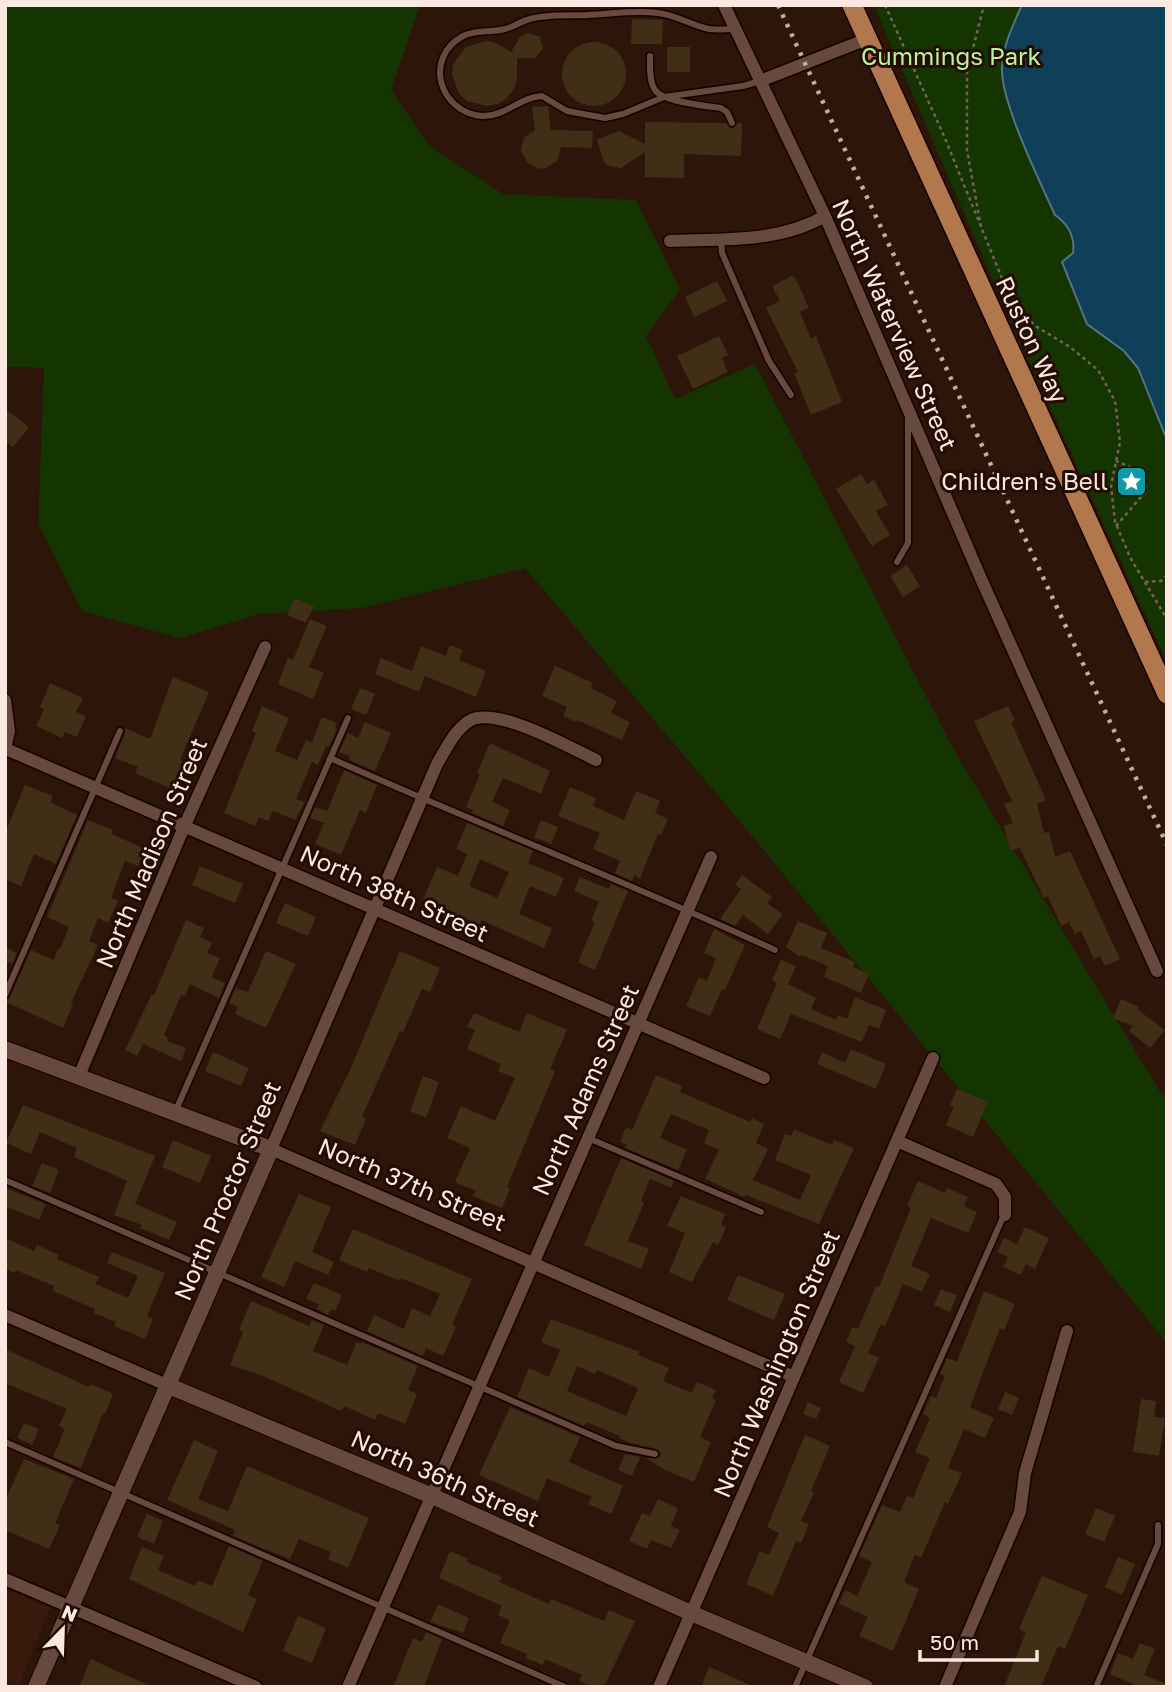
<svg xmlns="http://www.w3.org/2000/svg" width="1172" height="1692" viewBox="0 0 1172 1692" font-family="'Golos Text',sans-serif">
<style>
.built{fill:#38190b}
.green{fill:#143400}
.water{fill:#104059;stroke:#567382;stroke-width:2}
.building{fill:#402e17;fill-rule:evenodd}
.lines{fill:none;stroke-linecap:round;stroke-linejoin:round}
.service-casing{stroke:#150200;stroke-width:9}
.minor-casing{stroke:#150200;stroke-width:15}
.tertiary-casing{stroke:#150200;stroke-width:18}
.primary-casing{stroke:#150200;stroke-width:22}
.path{stroke:#786258;stroke-width:2.5;stroke-dasharray:3.5 3.5;stroke-linecap:butt}
.service{stroke:#674a3d;stroke-width:6}
.minor{stroke:#674a3d;stroke-width:12}
.tertiary{stroke:#674a3d;stroke-width:16}
.primary{stroke:#b1784d;stroke-width:19}
.rail{stroke:#c2aea5;stroke-width:4.5;stroke-dasharray:3.5 7;stroke-linecap:butt}
.labels{text-anchor:middle;stroke-width:6;stroke-linejoin:round;paint-order:stroke}
.park-label{font-size:24px;fill:#b5f696;stroke:#240c03}
.street-label{font-size:24px;fill:#fbe9e1;stroke:#240c03}
.poi-label{font-size:24px;fill:#fbe9e1;stroke:#240c03;text-anchor:end}
</style>
<rect width="100%" height="100%" fill="#2e150a"/>
<path class="built" d="M5,1589L50,1608L18,1687H5Z"/>
<path class="green" d="M5,5H420L391,90L429,146L503,194L636,200L680,289L646,336L675,399L755,364L956,754L1162,1095H1167V1343L748,831L525,568L362,608L259,614L180,638L82,611L38,524L44,368L5,366Z
M874,5H1022L1003,53L1001,71L1035,167L1055,215L1065,222L1074,242L1073,253L1063,262L1087,324L1124,351L1138,368L1167,440V662L1008,315Z"/>
<path class="water" d="M1022,5H1167V440L1138,368L1124,351L1087,324L1062,262L1073,253C1075,237 1068,224 1055,215C1040,182 1000,101 1002,67C1003,45 1013,25 1022,5Z"/>
<path class="building" d="M632,19L663,20L662,44H631Z
M528,33L540,37L543,49L535,58H517V78L514,89L507,98L498,104L487,106L467,101L459,94L452,74L453,64L466,47L486,41L496,43L511,52L520,37Z
M562 74a32 32 0 1 1 64 0a32 32 0 1 1-64 0Z
M667,47H690V72H667Z
M548,106L551,130L593,131L592,148L561,147L557,161L546,168L540,169L528,163L521,152L522,145L524,138L535,130L532,107Z
M645,122L726,123L732,129L738,123H742L741,156L684,154V178L645,177V152L621,168L609,166L604,162L597,140L619,131L645,144Z
M792,276L795,277L809,308L800,312L811,339L816,336L842,402L811,415L794,373L798,372L766,308L780,301L772,286Z
M717,281L727,301L694,317L685,297Z
M719,336L728,355L722,358L728,372L693,389L677,356Z
M5,409L29,427L13,447L5,441Z
M861,474L867,484L874,480L888,505L876,511L890,535L872,546L836,489Z
M907,565L920,586L903,597L890,576Z
M295,598L314,606L306,623L287,615Z
M310,619L327,626L309,667L324,673L313,699L278,684L288,658L293,660Z
M450,645L463,650L459,660L486,671L476,697L425,676L419,692L375,674L381,658L412,671L421,646L446,656Z
M555,666L593,683L591,688L617,701L611,713L630,722L622,740L577,720L576,722L563,716L567,707L542,696Z
M173,677L209,692L180,760L184,762L172,789L135,773L138,767L115,758L125,733V728L150,739Z
M50,683L83,698L76,712L86,716L77,737L65,732L62,738L36,726L44,709L40,707Z
M360,688L375,694L366,715L351,709Z
M262,706L289,718L275,751L297,760L306,740L312,742L322,717L337,723L335,728L337,729L329,747L326,746L318,765L312,762L296,799L305,802L295,820L273,811L268,821L259,817L255,826L224,813L256,733L252,731Z
M1008,706L1015,720L1011,722L1046,800L1037,804L1044,833L1049,832L1055,857L1070,851L1120,959L1105,966L1100,956L1094,959L1081,931L1075,934L1069,922L1061,926L1048,896L1044,898L1020,848L1010,850L1004,826L1013,823L1004,804L1012,801L974,721Z
M365,722L391,733L375,771L349,760L350,756L339,752L348,733L358,738Z
M490,743L550,771L541,794L503,778L492,802L510,810L503,826L472,813L473,810L466,807L480,774L477,773Z
M344,770L377,785L366,813L360,810L341,855L315,844L324,823L310,818L315,807L327,811Z
M25,785L53,796L50,802L77,815L56,864L34,854L21,886L5,879V833Z
M570,787L596,798L593,806L624,820L636,791L660,801L655,813L668,819L661,835L658,834L640,878L634,875L632,881L615,873L620,861L593,849L600,833L558,816Z
M88,820L113,830L112,834L145,849L138,866L125,861L111,898L118,901L108,923L98,918L89,941L98,945L71,1003L73,1005L63,1028L6,1002L10,997L31,950L54,960L58,949H60L69,927L47,917Z
M541,820L558,827L551,844L534,837Z
M467,823L533,851L528,863L564,878L556,897L530,886L519,914L552,928L544,948L481,920L480,925L423,900L437,867L458,876L467,854L456,849ZM480,859L509,872L497,898L469,886Z
M200,866L243,884L235,903L192,885Z
M742,875L772,897L767,903L783,914L768,934L743,915L735,926L720,919L741,889L735,885Z
M580,877L609,889L611,884L628,891L595,970L578,962L595,922L591,920L599,902L574,891Z
M285,903L316,917L308,936L276,923Z
M186,920L204,928L200,937L212,943L207,953L220,958L212,977L225,983L219,998L190,984L185,996L181,995L164,1035L168,1038L167,1041L186,1048L181,1061L143,1044L137,1056L125,1050L152,994L154,995Z
M798,921L827,933L821,948L855,962L853,967L869,974L861,993L824,977L828,966L801,955L800,957L786,947Z
M714,929L745,945L725,990L722,989L710,1016L686,1006L699,977L707,981L716,958L704,953Z
M5,947L17,953L12,964L5,961Z
M266,951L296,964L266,1028L235,1014L238,1007L229,1003L236,988L248,992Z
M400,951L440,968L430,992L422,989L403,1032L400,1031L362,1117L366,1119L355,1145L320,1131L350,1070Z
M781,960L796,966L788,984L816,998L811,1009L836,1020L838,1015L847,1019L855,997L886,1010L879,1029L869,1025L862,1042L791,1014L780,1039L757,1029L777,983L772,980Z
M1121,999L1139,1007L1138,1010L1165,1030L1150,1048L1129,1031L1133,1026L1113,1018Z
M474,1013L519,1032L527,1013L567,1030L550,1069L555,1071L507,1187L510,1189L502,1208L473,1196L476,1191L455,1182L470,1148L447,1138L461,1106L495,1121L515,1078L498,1071L501,1064L467,1049L475,1030L467,1027Z
M851,1049L886,1064L876,1089L817,1064L822,1052L845,1063Z
M213,1052L249,1068L241,1086L205,1071Z
M656,1075L682,1086L680,1092L750,1122L752,1118L764,1124L756,1143L768,1149L753,1180L800,1200L811,1175L775,1160L785,1134L791,1136L794,1129L832,1145L834,1140L854,1148L819,1224L746,1195L745,1197L705,1179L719,1150L704,1143L709,1130L671,1114L660,1138L687,1150L678,1170L625,1148L627,1145L620,1142L626,1127L632,1130Z
M423,1076L439,1082L426,1118L410,1111Z
M957,1089L988,1102L973,1137L946,1125L954,1107L950,1105Z
M23,1105L155,1156L135,1204L177,1222L169,1240L140,1228L142,1225L114,1215L127,1181L74,1157L77,1148L40,1132L31,1154L6,1143Z
M173,1140L211,1156L200,1183L162,1167Z
M621,1158L674,1181L671,1188L650,1179L641,1201L644,1203L628,1241L649,1249L641,1269L584,1245Z
M42,1163L59,1170L50,1193L32,1186Z
M918,1181L945,1193L947,1188L968,1197L964,1206L977,1212L968,1233L931,1218L911,1266L930,1274L922,1292L903,1284L885,1326L881,1324L868,1353L879,1358L863,1393L839,1382L855,1346L846,1342L852,1327L858,1329L876,1286L879,1287L911,1208L907,1206Z
M5,1188L46,1204L39,1220L5,1206Z
M299,1194L331,1207L312,1252L334,1262L328,1275L295,1261L284,1287L261,1277Z
M681,1196L725,1214L721,1225L726,1227L718,1245L713,1242L692,1282L669,1272L685,1233L667,1226Z
M1025,1227L1049,1238L1035,1269L1026,1264L1021,1275L1003,1267L1008,1257L997,1252L1004,1238L1017,1244Z
M353,1229L472,1279L452,1325L456,1327L443,1356L426,1348L423,1356L367,1331L374,1315L404,1329L412,1308L430,1316L440,1294L401,1278L400,1281L369,1268L367,1272L339,1260Z
M5,1238L34,1251L37,1245L59,1255L57,1259L99,1277L95,1284L128,1298L138,1276L107,1263L112,1252L165,1273L147,1316L153,1319L145,1339L114,1326L116,1322L94,1313L95,1309L53,1291L54,1286L16,1270L15,1273L5,1269Z
M738,1275L785,1294L774,1320L727,1300Z
M314,1283L342,1295L335,1311L331,1309L328,1315L317,1309L319,1304L306,1299Z
M941,1289L957,1295L950,1312L934,1305Z
M984,1291L1015,1304L1004,1330L1000,1328L970,1407L994,1418L985,1438L964,1429L948,1468L962,1473L948,1504L945,1502L921,1558L915,1555L904,1582L919,1589L893,1651L859,1636L868,1617L839,1604L845,1590L857,1596L872,1562L859,1556L882,1505L900,1512L907,1496L913,1498L930,1458L915,1452L930,1418L923,1414L931,1396L936,1398L945,1376L940,1374L947,1358L957,1362Z
M251,1301L309,1326L312,1320L324,1325L313,1351L347,1365L357,1342L361,1344L362,1342L418,1366L408,1390L417,1394L405,1424L378,1413L375,1420L344,1406L341,1411L263,1376L230,1365L243,1332L239,1330Z
M551,1319L640,1352L638,1355L669,1368L663,1381L692,1393L697,1382L716,1390L712,1398L716,1400L700,1437L711,1442L694,1482L665,1470L646,1458H659L661,1453L657,1449L630,1443L619,1438L620,1436L586,1422L584,1426L517,1397L529,1368L549,1377L560,1350L541,1342ZM577,1366L595,1374L597,1370L638,1388L626,1416L567,1391Z
M5,1349L89,1387L90,1384L113,1394L105,1414L103,1413L81,1468L53,1457L65,1429L59,1426L67,1409L5,1383Z
M1005,1392L1019,1398L1012,1415L998,1409Z
M1141,1399L1156,1401L1154,1417L1165,1418L1159,1456L1133,1452Z
M808,1402L821,1408L816,1419L803,1414Z
M510,1407L580,1437L569,1462L623,1486L611,1514L588,1504L592,1497L547,1478L538,1501L479,1475Z
M24,1423L39,1429L32,1445L17,1438Z
M805,1435L830,1446L811,1491L814,1493L801,1521L809,1524L801,1543L796,1541L773,1596L746,1584L760,1551L769,1555L779,1533L767,1527Z
M194,1440L218,1451L198,1499L228,1511L247,1466L369,1518L348,1568L328,1559L331,1552L299,1539L290,1559L267,1550L233,1536L235,1530L167,1500Z
M625,1454L640,1457L632,1476L618,1470Z
M24,1459L74,1479L55,1523L60,1525L49,1549L5,1530V1501Z
M658,1499L678,1508L671,1526L680,1530L671,1548L651,1540L647,1549L629,1541L642,1513L650,1516Z
M1096,1508L1115,1516L1104,1542L1085,1534Z
M147,1514L163,1521L154,1544L137,1537Z
M229,1546L263,1561L248,1595L257,1599L243,1632L129,1579L142,1547L164,1556L158,1570L195,1586L198,1580L212,1586Z
M450,1551L468,1559L467,1562L502,1577L499,1582L549,1604L551,1599L604,1621L609,1610L635,1621L604,1687H592L579,1681L582,1675L545,1659L543,1665L526,1658L527,1654L500,1643L510,1620L498,1615L502,1606L439,1578Z
M1118,1557L1135,1564L1122,1595L1105,1587Z
M1042,1576L1088,1595L1065,1649L1058,1646L1041,1687H1004L1026,1632L1019,1629Z
M438,1604L469,1618L463,1633L430,1622Z
M298,1616L326,1628L312,1663L283,1651Z
M426,1632L442,1639L424,1687H393L413,1638L422,1642Z
M1140,1643L1155,1649L1144,1675L1167,1684V1687H1132L1133,1684L1110,1674L1118,1653L1133,1659Z
M91,1659L112,1669L153,1687H79Z
M709,1667L755,1687H701Z"/>
<g class="lines">
<defs>
<path id="service" d="M735,29C727,29 717,30 709,29C691,25 676,15 658,13C635,10 612,14 588,15C570,16 548,14 530,19C521,21 514,27 505,29C491,33 476,29 463,36C423,58 439,112 482,116C505,117 520,97 542,96L567,111L605,118L623,114L664,97L743,86L760,81
M650,56C650,66 649,82 655,90C663,102 706,106 721,108L727,112L732,123
M721,239L722,253L769,361L791,395
M897,562L908,543V415
M330,758C478,824 628,882 775,950
M5,995L120,731
M176,1110L348,718
M588,1138L761,1212
M5,1180L616,1446L655,1454
M5,1442L565,1687
M795,1687L1004,1215
M1096,1687L1158,1544V1525"/>
<path id="minor" d="M724,5L825,216L982,581L1157,971
M760,81L867,39
M670,241C721,239 779,243 825,216
M5,700L9,731L5,749
M6,749L764,1078
M596,760C569,747 495,705 469,721C454,731 446,749 437,764L271,1149L794,1377
M79,1076L184,827L265,647
M897,1141L996,1184L1005,1197V1215
M5,1315L169,1386
M5,1579L256,1687
M348,1687L711,857
M659,1687L933,1058
M945,1687L1020,1512L1025,1473L1067,1331"/>
<path id="tertiary" d="M5,1049L271,1149L36,1687
M169,1386L432,1496L691,1613L865,1687"/>
<path id="primary" d="M852,5L1167,694"/>
</defs>
<use href="#service" class="service-casing"/>
<use href="#minor" class="minor-casing"/>
<use href="#tertiary" class="tertiary-casing"/>
<use href="#primary" class="primary-casing"/>
<path class="path" d="M885,5L944,136L1004,283L1020,312L1037,327L1070,347L1098,370L1115,401L1120,442L1111,486L1115,522L1131,559L1167,619
M981,227L967,150V72L984,5
M1116,526L1147,490L1140,471L1116,461
M1145,582L1161,581L1167,575"/>
<use href="#service" class="service"/>
<use href="#minor" class="minor"/>
<use href="#tertiary" class="tertiary"/>
<use href="#primary" class="primary"/>
<path class="rail" d="M778,5L1167,845"/>
</g>
<defs>
<symbol id="sight-square" viewBox="-11 -11 22 22"><rect x="-9" y="-9" width="18" height="18" rx="4" fill="#0f9aa8" stroke="#240c03"/><path d="M0-6L1.8-2.2L6-1.7L2.9 1.2L3.7 5.4L0 3.3L-3.7 5.4L-2.9 1.2L-6-1.7L-1.8-2.2Z" fill="#fff"/></symbol>
</defs>
<g fill-rule="evenodd">
<use href="#sight-square" x="1114" y="464" width="35" height="35"/>
</g>
<g class="labels">
<g class="park-label">
<text x="951" y="65">Cummings Park</text>
</g>
<g class="street-label">
<text transform="translate(894 325) rotate(66)" y="8">North Waterview Street</text>
<text transform="translate(1031 340) rotate(65)" y="8">Ruston Way</text>
<text transform="translate(152 853) rotate(-67)" y="8">North Madison Street</text>
<text transform="translate(394 894) rotate(24)" y="8">North 38th Street</text>
<text transform="translate(586 1090) rotate(-66)" y="8">North Adams Street</text>
<text transform="translate(412 1185) rotate(23)" y="8">North 37th Street</text>
<text transform="translate(228 1191) rotate(-67)" y="8">North Proctor Street</text>
<text transform="translate(777 1364) rotate(-67)" y="8">North Washington Street</text>
<text transform="translate(445 1479) rotate(24)" y="8">North 36th Street</text>
</g>
<g class="poi-label">
<text x="1108" y="490">Children's Bell</text>
</g>
</g>
<rect width="1172" height="1692" fill="none" stroke="#fbe9e1" stroke-width="14"/>
<g transform="translate(63 1629) rotate(23)" stroke="#240c03" stroke-width="5" paint-order="stroke">
<path d="M0-5L12 26L0 18L-12 26Z" fill="#fbe9e1"/>
<text y="-10" font-size="19" font-weight="bold" text-anchor="middle" fill="#fbe9e1">N</text>
</g>
<path d="M920 1650v10h117v-10" fill="none" stroke="#fbe9e1" stroke-width="3.5"/>
<text x="930" y="1650" font-size="21" fill="#fbe9e1" stroke="#240c03" stroke-width="5" paint-order="stroke">50 m</text>
</svg>
